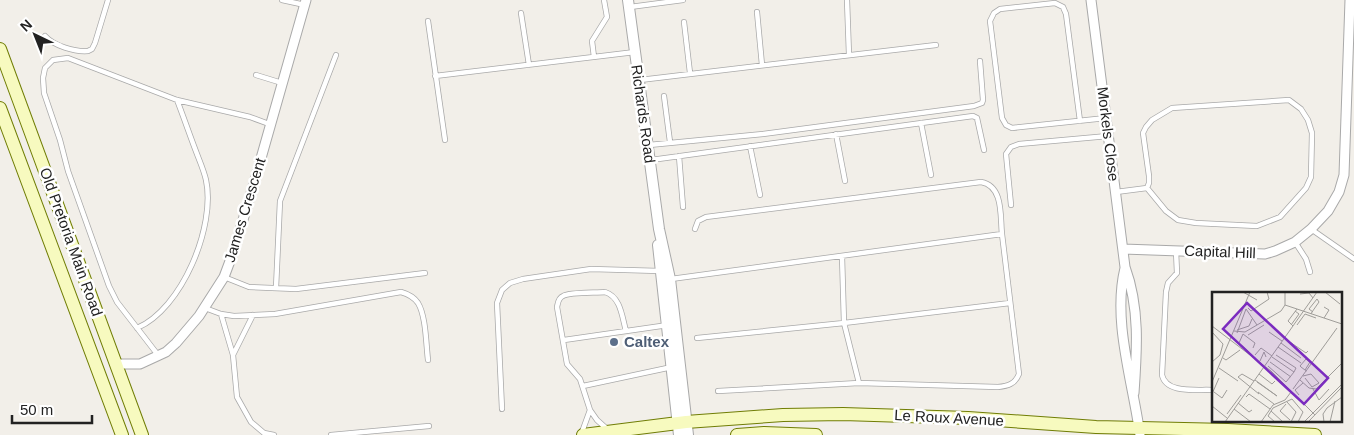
<svg xmlns="http://www.w3.org/2000/svg" width="1354" height="435" viewBox="0 0 1354 435" font-family="Arial,sans-serif">
<style>
.lines{fill:none;stroke-linecap:round;stroke-linejoin:round}
.service-casing{stroke:#a9a9a9;stroke-width:6}
.minor-casing{stroke:#a9a9a9;stroke-width:11}
.tertiary-casing{stroke:#a9a9a9;stroke-width:12}
.secondary-casing{stroke:#707d05;stroke-width:14}
.service{stroke:#fff;stroke-width:4.5}
.minor{stroke:#fff;stroke-width:9}
.tertiary{stroke:#fff;stroke-width:10}
.secondary{stroke:#f7fabf;stroke-width:12}
.service-dot{fill:#5c6f8a;stroke:#fff;stroke-width:2}
.labels{text-anchor:middle;stroke-width:5;stroke-linejoin:round;paint-order:stroke}
.street-label{font-size:15px;fill:#222;stroke:#fff}
.service-label{font-size:15px;font-weight:bold;fill:#4e5e75;stroke:#fff;text-anchor:start}
.inset-road{fill:none;stroke:#9f9d99;stroke-width:1}
.view{fill:#7b2cbf;fill-opacity:0.15;stroke:#7b2cbf;stroke-width:2.5}
.inset-edge{fill:none;stroke:#222;stroke-width:2.5}
</style>
<rect width="100%" height="100%" fill="#f2efe9"/>
<g class="lines">
<defs>
<path id="service" d="M282,0L305,5
M847,0L849,55
M630,7L683,0
M757,12L762,65
M521,13L529,65
M428,21L445,140
M684,22L690,73
M45,36C54,46 75,52 88,51L92,49L95,43L108,0
M594,57L592,41L607,17L604,0
M256,75L282,83
M435,76L635,52
M640,80L936,45
M664,96L670,142
M1080,121L1066,14L1063,7L1055,3L1000,9L994,13L990,21L1002,118L1006,125L1012,128L1106,118
M921,123L931,175
M836,134L845,181
M649,145L763,134L974,106L982,103L983,100L980,61
M750,146L760,195
M679,156L683,207
M651,160L973,116L977,118L984,150
M1116,192L1147,188L1149,183V176L1143,133L1146,127L1152,120L1172,108L1289,100L1301,109L1308,120L1312,133L1311,177L1306,188L1280,217L1257,226L1196,223L1178,220L1166,211L1147,188
M1011,205L1006,154L1011,147L1019,144L1108,136
M695,229L698,221L706,217L981,182C1004,186 1000,217 1002,234
M1311,229L1354,259
M1295,242L1306,259L1310,272
M1176,251L1177,273L1168,283L1166,292L1162,375C1166,394 1197,389 1213,390
M842,256L844,323L859,383
M224,277L249,287L296,289L425,273
M671,279L1002,234L1019,374C1015,384 1008,386 998,387L859,383L718,391
M276,288L280,201L336,55
M205,308L221,314L234,316L275,314L401,292C408,294 414,297 418,303C426,316 426,344 428,360
M221,314L233,355L237,397L251,422L264,433L274,435
M137,328C182,309 216,226 206,180C204,171 200,162 197,154C190,136 184,118 177,100
M697,338L844,323L1010,303
M564,340L668,325
M158,355L117,302L109,286L68,171L60,140L44,93L43,78L45,68L53,60L68,58L177,100L250,117L269,124
M233,355L253,315
M583,386L672,367
M502,409L497,303L502,290L510,283L523,279L591,269L660,271
M607,429L597,420L590,410L580,379L567,364L557,307C558,303 558,298 563,296C569,292 597,293 605,292C621,297 622,317 626,331
M582,432L590,410
M331,435L429,426"/>
<path id="minor" d="M1091,0L1125,267C1140,308 1137,350 1134,393
M1123,249L1265,254L1275,251L1295,242L1311,229L1328,211L1339,192L1344,175L1350,0
M1125,268C1112,321 1133,382 1140,435
M116,364H140L166,352L176,343L199,316L224,277L233,253L252,190L306,0"/>
<path id="tertiary" d="M628,0L659,229L670,279L688,435
M658,245L679,435"/>
<path id="secondary" d="M0,49L142,435
M0,108L122,435
M583,435L686,422L783,415L843,414L968,418L1096,427L1228,430L1315,435
M737,435L764,433L816,435"/>
</defs>
<use href="#service" class="service-casing"/>
<use href="#minor" class="minor-casing"/>
<use href="#tertiary" class="tertiary-casing"/>
<use href="#secondary" class="secondary-casing"/>
<use href="#service" class="service"/>
<use href="#minor" class="minor"/>
<use href="#tertiary" class="tertiary"/>
<use href="#secondary" class="secondary"/>
</g>
<circle class="service-dot" cx="614" cy="342" r="5"/>
<g class="labels">
<g class="street-label">
<text transform="translate(643 114) rotate(82)" y="5">Richards Road</text>
<text transform="translate(1108 134) rotate(83)" y="5">Morkels Close</text>
<text transform="translate(245 210) rotate(-73)" y="5">James Crescent</text>
<text transform="translate(71 242) rotate(70)" y="5">Old Pretoria Main Road</text>
<text transform="translate(1220 252) rotate(2)" y="5">Capital Hill</text>
<text transform="translate(949 418) rotate(3)" y="5">Le Roux Avenue</text>
</g>
<g class="service-label">
<text x="624" y="347">Caltex</text>
</g>
</g>
<g transform="translate(1212 292)">
<rect width="130" height="130" fill="#f2efe9"/>
<path class="inset-road" d="M31,0L45,8M113,0L128,12M88,2L97,1L101,6M73,13L130,32M36,16L39,19L57,7L55,0M99,22L100,20L107,10L105,7L97,17L101,20M112,26L117,18L112,15M79,33L87,22L83,19M85,33L93,22L104,26M0,34L59,79L103,123M81,34L76,29L85,17M25,38L37,34L40,27M22,39L33,40L69,19L73,13V0M0,40L11,52L8,63L0,70M57,40L70,49M25,41L34,17L45,33M31,42L27,51L37,60M31,42L43,51L41,56M36,43L52,33M72,46L94,61L96,59M69,51L89,66M66,55L89,71M43,63L49,56L60,64M64,63L84,76L82,80M11,66L14,68L28,58M48,69L52,60L54,65M58,70L79,85M56,74L74,90L82,80L60,65M7,76L26,89M93,78L98,70L94,67L88,74L89,75L93,78L95,79M47,82L60,92L63,89M91,84L99,82L107,91L100,95L93,86M43,88L65,104L45,90M88,88L97,96L104,97L130,71M42,89L30,82L26,85L47,102M0,90L38,0M81,97L125,36M101,97L107,108L117,97M2,100L10,106L15,98M46,100L62,112M0,102L7,86M87,103L83,98L91,91M34,105L37,102L58,117M75,110L84,120L79,130M26,111L37,120L40,118M74,112L68,119L78,128M0,114L15,126M22,117L39,130M59,119L71,130M15,122L29,103M13,130L105,0M49,130L61,113L73,108L79,100M63,130L56,124L61,116L80,107L91,120L86,130M92,130L130,92M96,130L129,96M112,130L111,122L115,116L130,105M118,130L123,109"/>
<path class="view" d="M35,11L116,86L92,112L11,37Z"/>
<rect width="130" height="130" class="inset-edge"/>
</g>
<g transform="translate(35 35) rotate(317)" stroke="#ffffff" stroke-width="4" paint-order="stroke">
<path d="M0-4L9 19L0 12L-9 19Z" fill="#222222"/>
<text y="-8" font-size="14" font-weight="bold" text-anchor="middle" fill="#222222">N</text>
</g>
<path d="M12 415v8h80v-8" fill="none" stroke="#222222" stroke-width="2.5"/>
<text x="20" y="415" font-size="15" fill="#222222" stroke="#ffffff" stroke-width="4" paint-order="stroke">50 m</text>
</svg>
